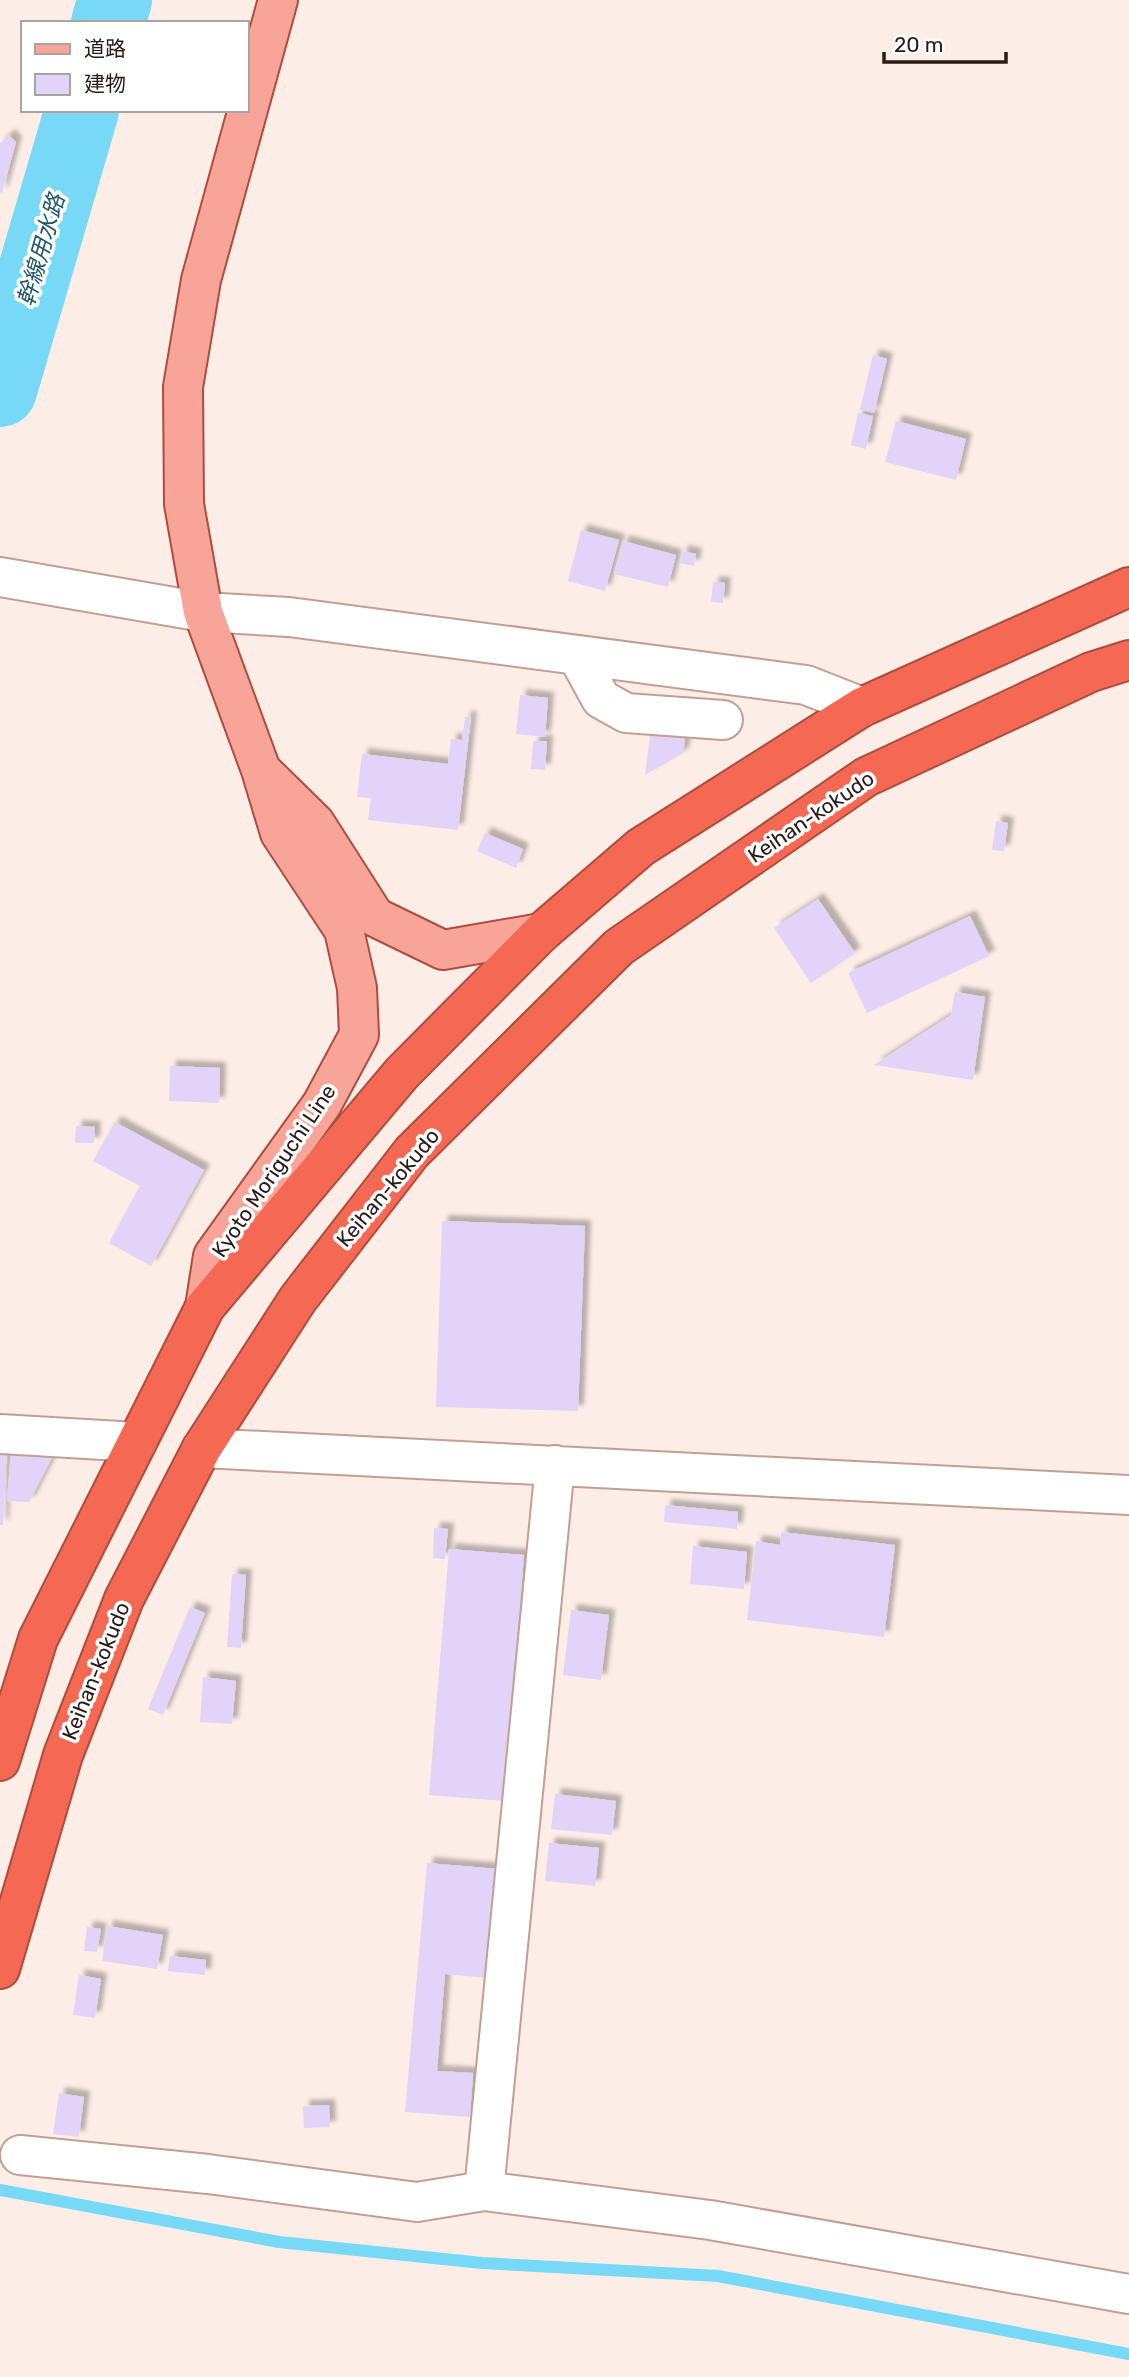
<svg xmlns="http://www.w3.org/2000/svg" width="1129" height="2377" viewBox="0 0 1129 2377" font-family="Rubik,'Noto Sans JP',sans-serif">
<style>
.lines{fill:none;stroke-linecap:round;stroke-linejoin:round}
.stream{stroke:#77d9f6;stroke-width:12}
.river{stroke:#77d9f6;stroke-width:74}
.building{fill:#e1d4f8;filter:url(#shadow)}
.minor-casing{stroke:#c39f91;stroke-width:42}
.major-casing{stroke:#ae4d3e;stroke-width:42}
.highway-casing{stroke:#ae4d3e;stroke-width:42}
.minor{stroke:#fff;stroke-width:38}
.major{stroke:#f9a498;stroke-width:38}
.highway{stroke:#f56853;stroke-width:38}
.labels{text-anchor:middle;stroke-width:7;stroke-linejoin:round;paint-order:stroke}
.street-label{font-size:21px;fill:#291b16;stroke:#fff}
.water-label{font-size:23px;font-style:italic;fill:#205867;stroke:#fff}
</style>
<defs>
<filter id="shadow"><feDropShadow dx="6" dy="-6" stdDeviation="2" flood-color="#0004"/></filter>
</defs>
<rect width="100%" height="100%" fill="#fdede7"/>
<g class="lines">
<path class="stream" d="M0,2190L279,2242L482,2263L718,2276L1129,2354"/>
<path class="river" d="M108,23L115,0
M0,390L82,110"/>
</g>
<path class="building" d="M9,135L16,142L2,193L0,192V142L1,143Z
M873,355L887,359L874,413L860,409Z
M858,413L873,416L866,449L851,445Z
M896,421L966,439L956,480L885,462Z
M581,530L619,540L605,591L568,581Z
M623,541L676,555L668,587L614,574Z
M682,551L696,554L694,566L680,563Z
M713,582L725,583L723,603L711,602Z
M520,695L548,698L545,737L516,734Z
M465,717H471L458,830L368,820L371,798L357,797L362,754L448,764L451,739L462,740Z
M651,728L686,732L683,753L645,775Z
M533,741H547L545,770L531,769Z
M996,821L1008,823L1004,851L992,850Z
M485,833L523,849L516,868L477,851Z
M818,899L855,953L811,983L774,928Z
M970,916L989,956L867,1013L848,973Z
M955,992L985,997L973,1080L874,1065L951,1015Z
M170,1066L220,1068L219,1103L169,1101Z
M115,1122L204,1170L151,1266L109,1243L140,1186L93,1161Z
M76,1126L95,1127L94,1143H75Z
M442,1221L585,1226L578,1411L436,1407Z
M0,1445H7L3,1525H0Z
M56,1450L29,1502L7,1501L11,1451Z
M665,1505L738,1512L737,1529L664,1522Z
M434,1528L448,1529L445,1559L433,1558Z
M781,1532L895,1545L884,1637L747,1620L756,1541L780,1545Z
M693,1546L747,1552L744,1589L690,1584Z
M449,1549L524,1555L504,1801L429,1795Z
M232,1574L246,1575L241,1648L227,1647Z
M190,1607L205,1613L163,1715L148,1709Z
M571,1610L609,1615L601,1680L563,1675Z
M203,1677L236,1681L232,1724L200,1722Z
M555,1794L616,1801L612,1835L551,1829Z
M549,1843L599,1848L595,1886L545,1881Z
M427,1863L498,1869L488,1978L445,1974L437,2071L473,2073L470,2117L405,2112Z
M107,1926L163,1935L157,1969L102,1961Z
M87,1927L101,1929L97,1952L84,1951Z
M170,1956L206,1960L205,1975L168,1971Z
M79,1975L101,1979L95,2018L73,2015Z
M59,2093L84,2097L79,2137L53,2134Z
M329,2105L330,2127L304,2128L303,2106Z"/>
<g class="lines">
<defs>
<path id="minor" d="M0,577L203,612L289,617L806,685L862,707
M577,655L601,699L626,713L723,720
M0,1434L137,1442
M202,1448L1129,1495
M20,2155L208,2174L417,2202L484,2191L710,2220L1129,2294
M484,2191L555,1465"/>
<path id="major" d="M265,774L315,823L375,917L443,950L541,933
M205,1307L213,1256L322,1104L359,1035L357,988L344,930L280,833L261,770L203,612L184,504L183,387L201,280L278,0"/>
<path id="highway" d="M0,1761L38,1639L205,1307L402,1073L541,933L641,847L862,707L1129,587
M0,1969L63,1755L124,1599L202,1448L298,1299L412,1152L619,947L866,777L1091,672L1129,660"/>
</defs>
<use href="#minor" class="minor-casing"/>
<use href="#major" class="major-casing"/>
<use href="#highway" class="highway-casing"/>
<use href="#minor" class="minor"/>
<use href="#major" class="major"/>
<use href="#highway" class="highway"/>
</g>
<g class="labels">
<g class="street-label">
<text transform="translate(811 817) rotate(-34)" y="7">Keihan-kokudo</text>
<text transform="translate(274 1171) rotate(-56)" y="7">Kyoto Moriguchi Line</text>
<text transform="translate(388 1188) rotate(-50)" y="7">Keihan-kokudo</text>
<text transform="translate(96 1671) rotate(-68)" y="7">Keihan-kokudo</text>
</g>
<g class="water-label">
<text transform="translate(41 250) rotate(-74)" y="8">幹線用水路</text>
</g>
</g>
<rect x="21" y="21" width="228" height="91" fill="#ffffff" stroke="#a9a4a2" stroke-width="2"/>
<rect x="35" y="44" width="35" height="10" fill="#f9a498" stroke="#a9a4a2" stroke-width="2"/>
<text x="84" y="56" font-size="21" fill="#291b16">道路</text>
<rect x="35" y="74" width="35" height="21" fill="#e1d4f8" stroke="#a9a4a2" stroke-width="2"/>
<text x="84" y="91" font-size="21" fill="#291b16">建物</text>
<path d="M884 52v10h122v-10" fill="none" stroke="#291b16" stroke-width="3.5"/>
<text x="894" y="52" font-size="21" fill="#291b16" stroke="#ffffff" stroke-width="5" paint-order="stroke">20 m</text>
</svg>
